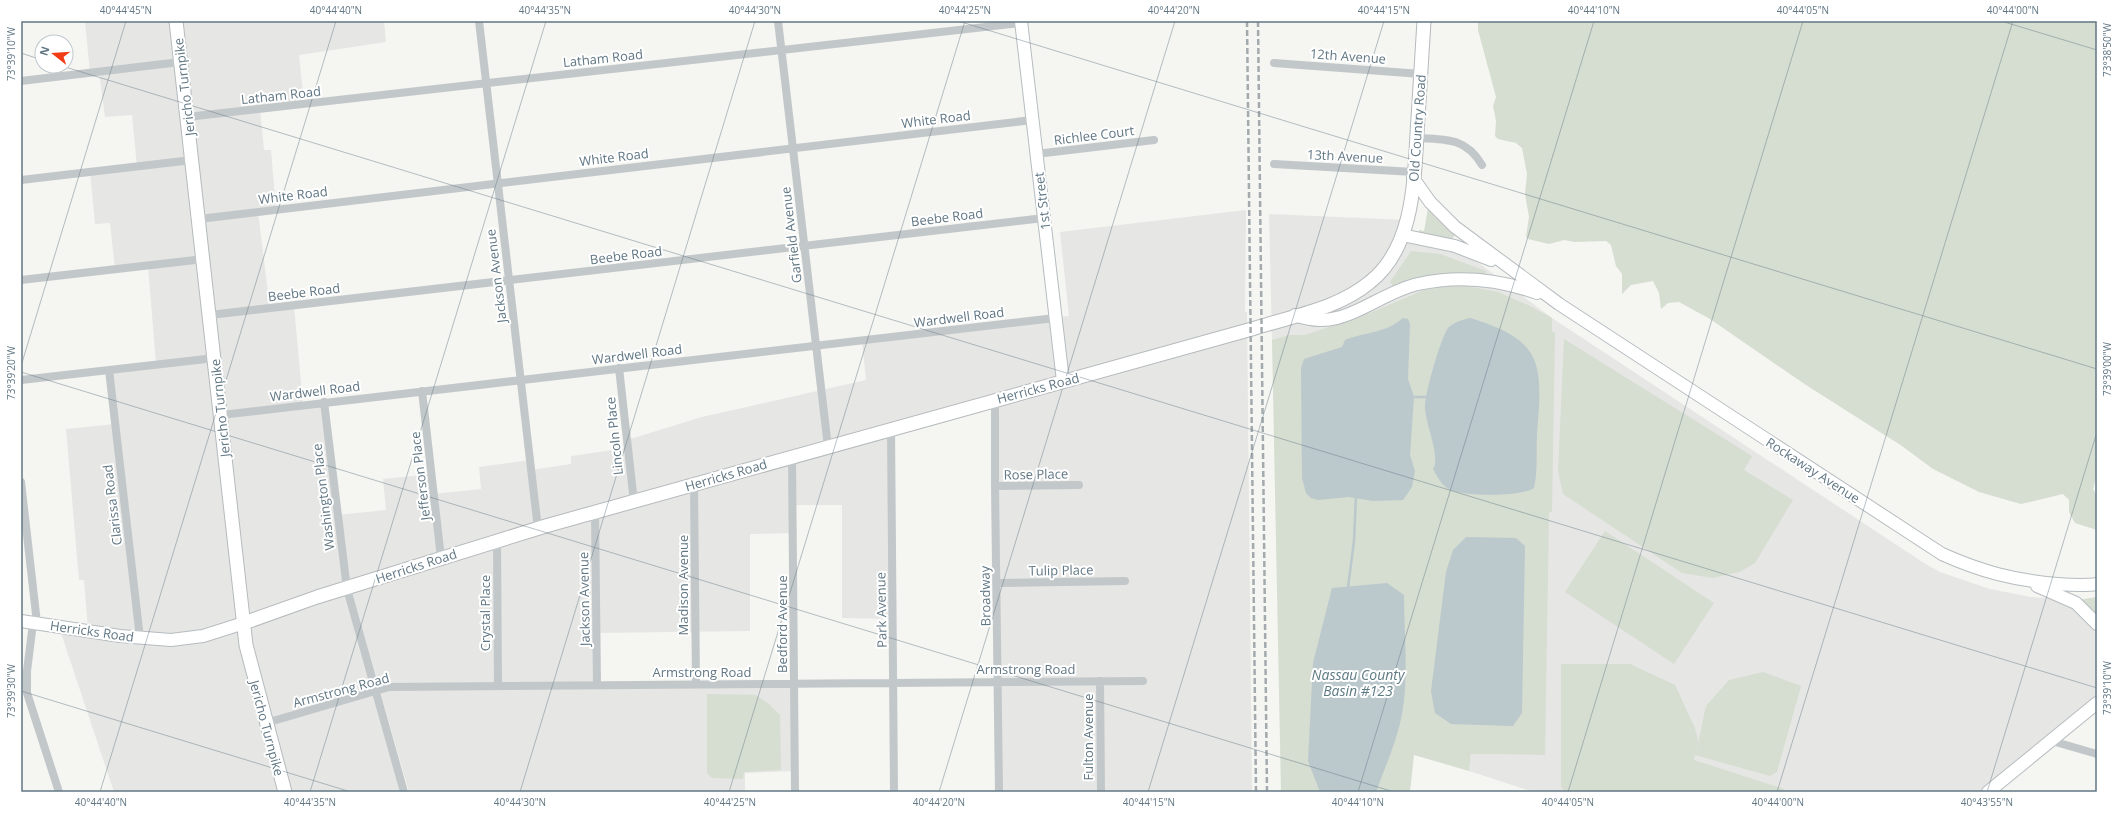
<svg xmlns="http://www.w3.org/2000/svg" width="2118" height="813" viewBox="0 0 2118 813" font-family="'Open Sans',sans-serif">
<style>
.built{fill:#e6e6e4}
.green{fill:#d6ddd1}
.water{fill:#bbc8cc}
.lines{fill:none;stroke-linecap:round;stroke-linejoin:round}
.stream{stroke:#bbc8cc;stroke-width:2.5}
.secondary-casing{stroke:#b6bcc0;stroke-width:14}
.primary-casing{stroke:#b5babd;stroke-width:15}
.street{stroke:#c2c7c9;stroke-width:8}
.secondary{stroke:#fff;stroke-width:12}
.primary{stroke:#fff;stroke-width:13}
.rail{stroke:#a2aaae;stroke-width:2.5;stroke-dasharray:6 3;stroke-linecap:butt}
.ticks{fill:none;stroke:#617784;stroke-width:1;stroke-opacity:0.45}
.labels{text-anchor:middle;stroke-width:4;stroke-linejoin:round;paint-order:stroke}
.street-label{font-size:13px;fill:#617784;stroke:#fff}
.water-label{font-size:14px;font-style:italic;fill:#5d7a82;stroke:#fff}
.neatline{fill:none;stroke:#617784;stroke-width:1.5}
.ticks-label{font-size:10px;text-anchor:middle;fill:#617784}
</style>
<rect width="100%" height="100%" fill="#f5f5f1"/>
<path class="built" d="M85,21H384L386,42L299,55L304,104L260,109L264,150H271L276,209L258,212L270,308L294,306L303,404L324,402L337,515L386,510L383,479L432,474L434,494L481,489L479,467L530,460L531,470L571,464V456L627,448V440L702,417L866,380L862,341L1069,316L1060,232L1246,210L1245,312H1247L1252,792H999L996,400L891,429L893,619L842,618V505H797L793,508L797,533L750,534V631L597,633V685H793L794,771L745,773V792H409L380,691L376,690L404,792H114L59,627L88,630L84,580H79L66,429L115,424L109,370L156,364L148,266L115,269L110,223L95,224L90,172L137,167L132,115L105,117L99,72L90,73Z
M1269,214L1407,220L1403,235L1456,246L1552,318L1924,563L1940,572L1990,589L2031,597L2058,599L2068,602L2097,628V699L1987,792H1534L1469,771L1471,754L1545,755L1430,287L1372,312L1305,335H1288L1272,340Z"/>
<path class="green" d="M1478,21H2097V475L2093,489L2097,496V530L2075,523L2069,512V500L2063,494L2021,504L1979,492L1933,469L1902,446L1806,385L1710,319L1679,302L1668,303L1661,309L1659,293L1653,281L1631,285L1622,294V274L1616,266L1611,245L1606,241L1575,242L1564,240L1549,244L1528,239L1526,236L1529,217L1525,194L1527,174L1522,148L1516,143L1498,139L1495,136L1496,121L1493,106L1496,97L1478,30Z
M1428,208L1435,217L1455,235L1452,239L1419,232V230L1424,231Z
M1411,251L1440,254L1486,271L1485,276C1448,272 1428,274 1393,286L1390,282Z
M1466,286L1498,292L1528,305L1552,318V331L1555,333L1552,512H1549L1545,755L1471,754L1469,771L1414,755L1410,792H1281L1272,340L1288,335H1305L1372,312L1430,287Z
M1564,339L1752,456L1744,470L1793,500L1755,563L1739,572L1713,578L1682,573L1563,494L1558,471Z
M1605,531L1714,603L1674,664L1565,592Z
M2097,597V617L2078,600Z
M1561,664H1630L1675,685L1695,728L1698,741L1696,753L1706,706L1729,680L1763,672L1801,686L1777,772L1770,776L1695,755L1694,760L1784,789L1783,792H1566L1561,787Z
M707,694L756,695L770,705L780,715L781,770L744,772L743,779L712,778L707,773Z"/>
<path class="water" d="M1403,318L1408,319L1410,324L1408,379L1414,397L1410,455L1415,471L1412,487L1403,500L1373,501L1349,497L1318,500L1311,498L1306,493L1302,478L1301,368L1304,359L1342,347L1345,340C1366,332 1386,333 1403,318Z
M1470,318C1543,340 1543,363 1537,433C1536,451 1538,470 1534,488C1521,497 1469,496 1453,491C1443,488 1438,478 1433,469C1441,457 1425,423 1425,407C1425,393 1440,340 1448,328C1454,322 1462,320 1470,318Z
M1466,537L1516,538L1525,546L1522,713L1513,726L1451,724L1435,713L1431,691L1446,572L1453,550Z
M1387,583L1404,595C1404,634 1409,676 1402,714C1397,741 1385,767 1376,792H1320L1308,761L1313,663L1332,588Z"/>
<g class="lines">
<path class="stream" d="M1412,397H1427
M1348,587L1354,541L1356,496"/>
<defs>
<path id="secondary" d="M1021,21L1063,381
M1413,178L1430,202L1455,227L1559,304L1942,554C1982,572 2014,580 2057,584C2071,585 2084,586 2097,584
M1402,235L1455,246L1491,260
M1295,315C1343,334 1374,294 1418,284C1458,275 1498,279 1537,293
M2037,586L2076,603L2097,624
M21,621L120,636L171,640L203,636L244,623
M1988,792L2097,703"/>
<path id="primary" d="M176,21L246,645L285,792
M244,623L317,597L549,525L1252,329C1292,316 1338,309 1370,282C1417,245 1414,172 1418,118C1420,86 1422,53 1424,21"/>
</defs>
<use href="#secondary" class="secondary-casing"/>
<use href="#primary" class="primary-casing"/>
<path class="street" d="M479,21L538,529
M778,21L828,447
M1274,63L1421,74
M21,81L180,62
M187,117L1021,23
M1417,138C1446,139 1466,138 1482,165
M1036,154L1154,140
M1274,164L1414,172
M21,180L192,160
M199,219L1032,120
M21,280L204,259
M210,315L1044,218
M619,368L634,502
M109,370L140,638
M21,380L215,358
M422,391L441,558
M995,399V486L999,792
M324,402L347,589L404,792
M221,415L1055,318
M891,429L894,792
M792,457L795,792
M21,482L37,623
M694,485L696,684
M995,486L1079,485
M595,513L597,685
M497,541L498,686
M997,583L1125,581
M33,623L27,671V693L59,792
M1100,681L1101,792
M266,723L389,687L1143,681
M2052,741L2097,754"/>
<use href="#secondary" class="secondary"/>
<use href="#primary" class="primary"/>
<path class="rail" d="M1247,21L1256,792
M1258,21L1267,792"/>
</g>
<path class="ticks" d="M958,21L2097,369M2001,21L2097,50M21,53L42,60M62,66L2097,688M21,366L126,21M21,372L1394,792M21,691L351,792M100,792L336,21M310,792L546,21M520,792L755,21M729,792L965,21M939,792L1175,21M1148,792L1384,21M1358,792L1594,21M1568,792L1803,21M1777,792L2013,21M1987,792L2097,432"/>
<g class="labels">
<g class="street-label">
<text transform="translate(1348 56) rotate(4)" y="5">12th Avenue</text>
<text transform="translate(603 58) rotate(-6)" y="5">Latham Road</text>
<text transform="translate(184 87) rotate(-97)" y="5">Jericho Turnpike</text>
<text transform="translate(281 95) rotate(-6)" y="5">Latham Road</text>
<text transform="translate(936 119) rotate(-7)" y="5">White Road</text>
<text transform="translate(1417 128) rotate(-86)" y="5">Old Country Road</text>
<text transform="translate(1094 135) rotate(-7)" y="5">Richlee Court</text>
<text transform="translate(1345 156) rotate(3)" y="5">13th Avenue</text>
<text transform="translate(614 157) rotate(-7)" y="5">White Road</text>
<text transform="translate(293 195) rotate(-7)" y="5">White Road</text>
<text transform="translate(1042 201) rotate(-97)" y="5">1st Street</text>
<text transform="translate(947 217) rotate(-7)" y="5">Beebe Road</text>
<text transform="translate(791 235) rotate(-97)" y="5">Garfield Avenue</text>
<text transform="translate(626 255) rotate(-7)" y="5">Beebe Road</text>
<text transform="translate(496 276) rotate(-97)" y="5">Jackson Avenue</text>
<text transform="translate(304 292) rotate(-7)" y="5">Beebe Road</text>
<text transform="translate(959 317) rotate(-7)" y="5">Wardwell Road</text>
<text transform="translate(637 354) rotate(-7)" y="5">Wardwell Road</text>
<text transform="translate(1038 388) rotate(-15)" y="5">Herricks Road</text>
<text transform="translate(315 391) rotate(-7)" y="5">Wardwell Road</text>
<text transform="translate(220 408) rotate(-96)" y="5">Jericho Turnpike</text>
<text transform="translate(614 436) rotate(-96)" y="5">Lincoln Place</text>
<text transform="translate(1813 470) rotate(33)" y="5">Rockaway Avenue</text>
<text transform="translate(1036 474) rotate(-1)" y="5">Rose Place</text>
<text transform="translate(726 475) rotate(-16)" y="5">Herricks Road</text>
<text transform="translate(420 476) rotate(-97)" y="5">Jefferson Place</text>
<text transform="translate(323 497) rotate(-97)" y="5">Washington Place</text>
<text transform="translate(112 505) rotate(-97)" y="5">Clarissa Road</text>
<text transform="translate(416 566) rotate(-18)" y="5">Herricks Road</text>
<text transform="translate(1061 570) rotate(-1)" y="5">Tulip Place</text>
<text transform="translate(683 585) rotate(-90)" y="5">Madison Avenue</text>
<text transform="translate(985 596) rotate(-91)" y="5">Broadway</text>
<text transform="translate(584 599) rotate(-91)" y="5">Jackson Avenue</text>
<text transform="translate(881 610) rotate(-91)" y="5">Park Avenue</text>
<text transform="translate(485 613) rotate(-90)" y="5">Crystal Place</text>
<text transform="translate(782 624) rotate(-90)" y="5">Bedford Avenue</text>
<text transform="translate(92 631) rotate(8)" y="5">Herricks Road</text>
<text x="1026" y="674">Armstrong Road</text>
<text x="702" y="677">Armstrong Road</text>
<text transform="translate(341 690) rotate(-15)" y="5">Armstrong Road</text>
<text transform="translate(267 728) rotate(75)" y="5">Jericho Turnpike</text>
<text transform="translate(1088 737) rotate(-90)" y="5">Fulton Avenue</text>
</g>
<g class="water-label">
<text x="1358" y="680">Nassau County<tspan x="1358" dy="16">Basin #123</tspan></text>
</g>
</g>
<rect width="2118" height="813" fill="none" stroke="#ffffff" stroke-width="44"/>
<g transform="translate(54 54) rotate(287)"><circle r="19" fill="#ffffff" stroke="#c0c9ce"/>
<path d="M0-3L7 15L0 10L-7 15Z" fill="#f13d15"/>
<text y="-6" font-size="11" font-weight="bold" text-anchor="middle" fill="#617784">N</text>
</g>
<rect x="22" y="22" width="2074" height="769" class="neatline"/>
<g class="ticks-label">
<text x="126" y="14">40°44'45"N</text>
<text x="336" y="14">40°44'40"N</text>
<text x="545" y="14">40°44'35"N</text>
<text x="755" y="14">40°44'30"N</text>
<text x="965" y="14">40°44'25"N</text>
<text x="1174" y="14">40°44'20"N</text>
<text x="1384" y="14">40°44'15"N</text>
<text x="1594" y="14">40°44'10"N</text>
<text x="1803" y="14">40°44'05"N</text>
<text x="2013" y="14">40°44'00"N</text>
<text transform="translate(2107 50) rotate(-90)" y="4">73°38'50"W</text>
<text transform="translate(11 54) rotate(-90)" y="4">73°39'10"W</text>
<text transform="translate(2107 369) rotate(-90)" y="4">73°39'00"W</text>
<text transform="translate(11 373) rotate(-90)" y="4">73°39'20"W</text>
<text transform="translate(2107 688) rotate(-90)" y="4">73°39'10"W</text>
<text transform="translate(11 691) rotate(-90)" y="4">73°39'30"W</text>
<text x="101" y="806">40°44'40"N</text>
<text x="310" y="806">40°44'35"N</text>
<text x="520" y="806">40°44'30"N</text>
<text x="730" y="806">40°44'25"N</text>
<text x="939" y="806">40°44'20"N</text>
<text x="1149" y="806">40°44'15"N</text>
<text x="1358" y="806">40°44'10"N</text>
<text x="1568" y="806">40°44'05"N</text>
<text x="1778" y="806">40°44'00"N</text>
<text x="1987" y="806">40°43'55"N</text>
</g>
</svg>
